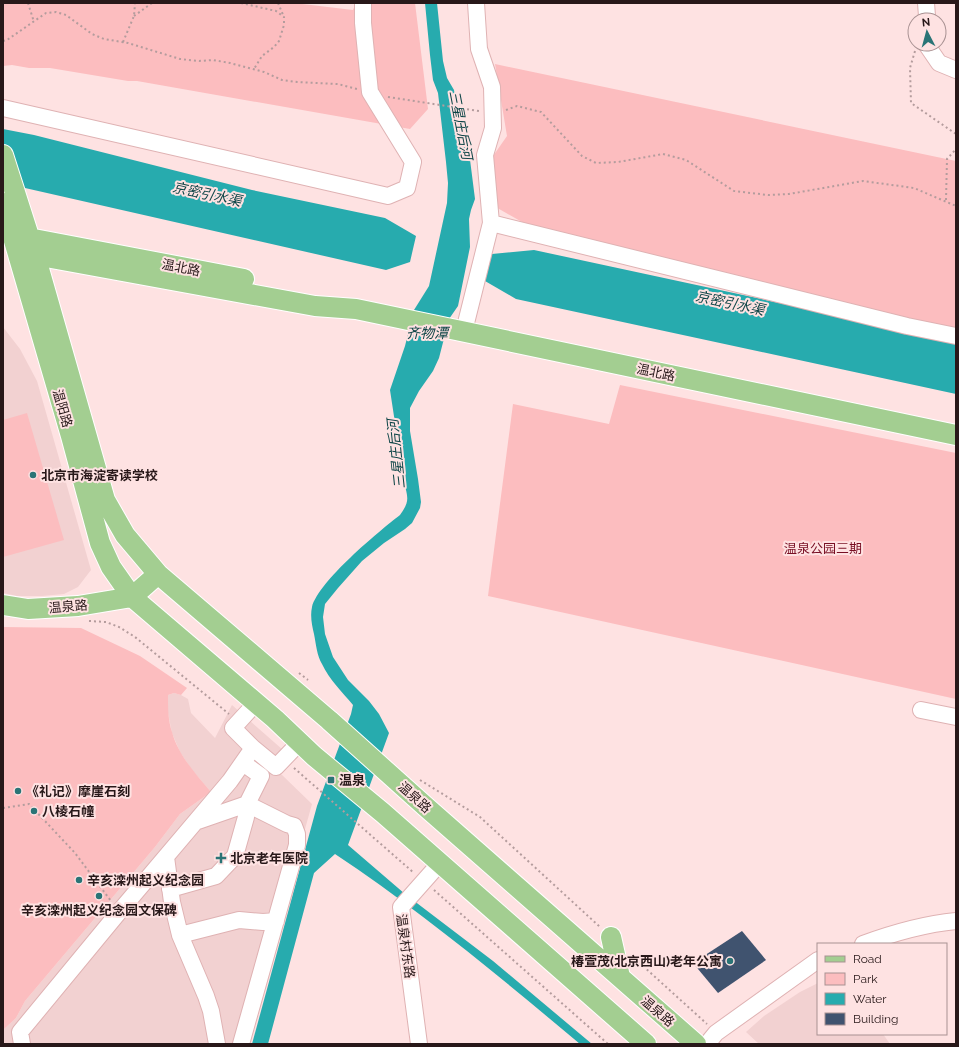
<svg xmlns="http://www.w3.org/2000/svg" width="959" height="1047" viewBox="0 0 959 1047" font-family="Raleway,'Noto Sans SC',sans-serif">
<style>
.built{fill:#f2d1d1}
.green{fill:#fcbdbf}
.water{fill:#27abae}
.building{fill:#40536f}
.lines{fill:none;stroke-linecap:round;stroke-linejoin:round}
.minor-casing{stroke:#dfb2b3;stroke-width:18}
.major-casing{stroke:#fff;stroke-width:22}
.path{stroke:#b49c9d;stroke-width:2;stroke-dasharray:2 3;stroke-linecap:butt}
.minor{stroke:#fff;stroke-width:16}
.major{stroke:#a3ce91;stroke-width:20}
.poi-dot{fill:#2a7476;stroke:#fee2e2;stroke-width:1.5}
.labels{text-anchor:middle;stroke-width:4;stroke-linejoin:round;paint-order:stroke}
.street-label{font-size:13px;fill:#281819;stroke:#fee2e2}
.poi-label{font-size:13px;font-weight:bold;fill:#281819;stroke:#fee2e2;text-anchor:start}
.park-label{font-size:13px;fill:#780f24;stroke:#fee2e2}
.water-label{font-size:14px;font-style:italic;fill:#0e4547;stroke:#fee2e2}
</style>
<rect width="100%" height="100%" fill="#fee2e2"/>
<path class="built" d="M3,327L20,349L37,381L91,570L78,587L64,594L42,596H17L3,593Z
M174,693L181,695L188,699L191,713L215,738L232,705L291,757L281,774L312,804L245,1044H3V1030L16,1018L25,1001L155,847L180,814L211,792L192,770L180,752L172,733L168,713V695Z
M818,983V1034H883L890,1044H759L746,1032L764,1016L800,992Z"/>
<path class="green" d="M3,3H294L353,10L356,3H415L428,109L410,129L137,81H128L50,68H29L12,65L3,66Z
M495,64L956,161V331L862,312L522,222L494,206L491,159L507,136Z
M620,385L956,453V699L488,596L513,404L609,424Z
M27,413L64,540L3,557V420Z
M3,627L81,628L140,656L187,688L181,695L174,693L168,695C168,708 168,720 172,732C178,755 196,774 211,792L180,814L155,847L25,1001L16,1018L3,1030Z"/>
<path class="water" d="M425,3H437L443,61L447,78L454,90L459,122L467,136L475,199L471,210L469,219L470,247L458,306L449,319L439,358L433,371L419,391L410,408V431L418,479L421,502L420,508L412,523L405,529L384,543L362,561L338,588L325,604L323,617L325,634L333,657L348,680L369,701L379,714L389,733L348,845L405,894L493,961L592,1044H580C501,978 421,911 335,854L314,873L268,1044H252L317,806L351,714L353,705C342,692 329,679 322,664C317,656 316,644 314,634C312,626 310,616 312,607C319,581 378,532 400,515C410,501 408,498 404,482L390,390L405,346L414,310L429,286L447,203L448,183L446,162L438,93L433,80L430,55Z
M3,129L34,135L252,190L385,218L416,236L410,262L386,270L3,183Z
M534,250L956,341V394L516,299L485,281L492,254Z"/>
<path class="building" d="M742,931L766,960L718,993L693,963Z"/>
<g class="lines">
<defs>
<path id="minor" d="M925,20L927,16L926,3
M926,44L939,63L956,70
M3,108L388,196L407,188L413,162L370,92L363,23V3
M491,223L907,326L956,336
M464,331L491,223L485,155L493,128L492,87L479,49L476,3
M256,703L233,728L253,748L276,767L300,742
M921,710L956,717
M198,821L247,804L287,824L294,826L297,834V845L241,1044
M166,857L172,902L180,935L206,996L211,1011L217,1044
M170,889L216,876L235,856L246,817L247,804L261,776L243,763
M180,935L239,920L263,922L276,921
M863,944C893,933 925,924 956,921
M22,1044L20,1032L119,912L230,781L253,748
M419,1044L401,907L440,863
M707,1044L716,1033L818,960"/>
<path id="major" d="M3,155L35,255L105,500L125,535L158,574L329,720L426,807L696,1044
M3,203L71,436L100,543L111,567L132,597L275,719L314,756L383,813L646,1044
M18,236L244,279
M24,253L315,306L356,309L956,435
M3,605L28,609L78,606L132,597L158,574
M611,937L620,977"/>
</defs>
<use href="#minor" class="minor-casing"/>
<use href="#major" class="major-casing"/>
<path class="path" d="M28,3L34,22
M241,3L276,11L284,17V25L279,41L274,47L262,56L254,69
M278,3L284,17
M134,16L152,3
M3,41L7,40L46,13L56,12L66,15L92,34L104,39L128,43L180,59L199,61L213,60L230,63L264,72L282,80L297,82L338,84L357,89
M123,42L134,16L135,3
M915,51L910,68L911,103L956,134
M388,97L479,111
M506,110L517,106L541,112L582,156L596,163L618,162L663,154L686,160L734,191L768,195L789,194L863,181L914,188L956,206
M946,200L947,159L956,149
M89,621L106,622L119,627L135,637L229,714
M299,673L308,680
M294,768L414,873
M420,780L480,817L600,927
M3,808L29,804L75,853L111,901
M434,890L608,1044
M632,956L707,1024"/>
<use href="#minor" class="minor"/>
<use href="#major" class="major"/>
</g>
<g class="poi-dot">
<circle cx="33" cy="475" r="4"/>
<rect x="327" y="776" width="8" height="8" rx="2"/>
<circle cx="18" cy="791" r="4"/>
<circle cx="34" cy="811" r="4"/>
<path d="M219 852h4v4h4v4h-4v4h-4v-4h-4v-4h4z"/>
<circle cx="79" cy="880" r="4"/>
<circle cx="99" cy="896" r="4"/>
<circle cx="730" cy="961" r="4"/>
</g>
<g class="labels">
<g class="street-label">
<text transform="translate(181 267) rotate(11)" y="5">温北路</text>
<text transform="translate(656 372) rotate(12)" y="5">温北路</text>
<text transform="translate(63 408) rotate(74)" y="5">温阳路</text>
<text transform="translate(68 606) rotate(-5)" y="5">温泉路</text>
<text transform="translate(415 797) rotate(42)" y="5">温泉路</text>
<text transform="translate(406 946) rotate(82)" y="5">温泉村东路</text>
<text transform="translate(658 1011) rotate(41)" y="5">温泉路</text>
</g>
<g class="poi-label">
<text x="41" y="480">北京市海淀寄读学校</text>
<text x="339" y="785">温泉</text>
<text x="26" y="796">《礼记》摩崖石刻</text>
<text x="42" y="816">八棱石幢</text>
<text x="230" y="863">北京老年医院</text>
<text x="87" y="885">辛亥滦州起义纪念园</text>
<text x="99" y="915" text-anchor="middle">辛亥滦州起义纪念园文保碑</text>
<text x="722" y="966" text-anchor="end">椿萱茂(北京西山)老年公寓</text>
</g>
<g class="park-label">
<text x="823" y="553">温泉公园三期</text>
</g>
<g class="water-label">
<text transform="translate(461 125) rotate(79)" y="5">三星庄后河</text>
<text transform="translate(207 194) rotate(12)" y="5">京密引水渠</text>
<text transform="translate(730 303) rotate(12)" y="5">京密引水渠</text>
<text x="427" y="338">齐物潭</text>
<text transform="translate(396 454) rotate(-96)" y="5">三星庄后河</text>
</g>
</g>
<rect width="959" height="1047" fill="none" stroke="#281819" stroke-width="8"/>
<rect x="817" y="943" width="130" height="92" fill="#fee2e2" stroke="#a89192"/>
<rect x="825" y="956" width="20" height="6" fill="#a3ce91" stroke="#a89192"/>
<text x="853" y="963" font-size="12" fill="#281819">Road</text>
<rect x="825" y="973" width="20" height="12" fill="#fcbdbf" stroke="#a89192"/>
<text x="853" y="983" font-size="12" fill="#281819">Park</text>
<rect x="825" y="993" width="20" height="12" fill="#27abae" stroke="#a89192"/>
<text x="853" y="1003" font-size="12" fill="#281819">Water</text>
<rect x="825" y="1013" width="20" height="12" fill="#40536f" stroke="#a89192"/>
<text x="853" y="1023" font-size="12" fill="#281819">Building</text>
<g transform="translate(927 32) rotate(354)"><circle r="19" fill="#fee2e2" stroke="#a89192"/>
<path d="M0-3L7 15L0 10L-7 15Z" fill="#2a7476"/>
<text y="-6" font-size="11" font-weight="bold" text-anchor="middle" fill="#281819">N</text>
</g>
</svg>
